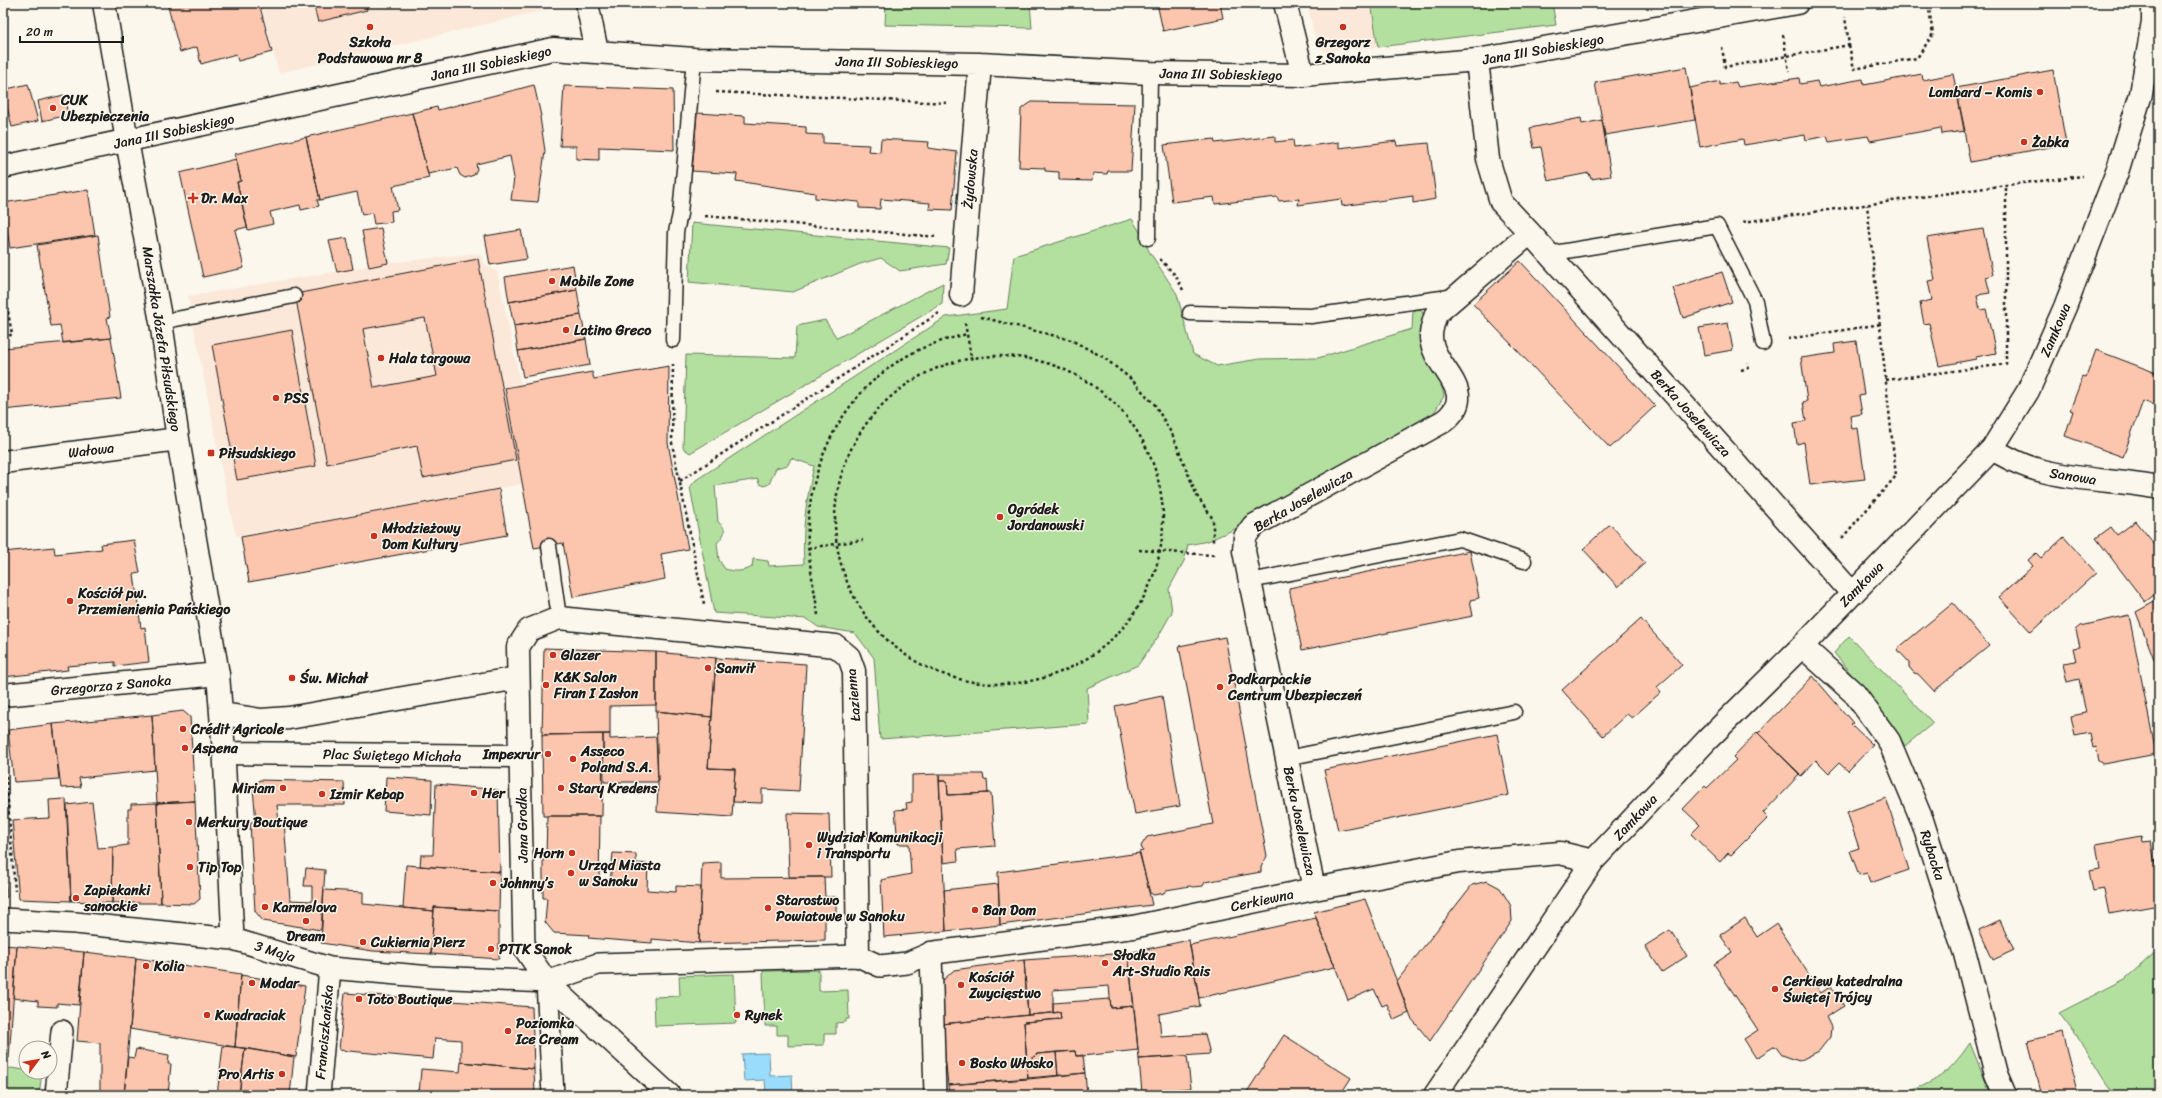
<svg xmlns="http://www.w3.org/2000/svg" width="2162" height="1098" viewBox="0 0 2162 1098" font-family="Sriracha,sans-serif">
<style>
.built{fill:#fbe8d9}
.green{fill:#b3e09f;stroke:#687e5e;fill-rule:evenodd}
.water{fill:#99dcfb;stroke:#678fa2}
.building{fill:#fcc6ae;stroke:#1c1c1c;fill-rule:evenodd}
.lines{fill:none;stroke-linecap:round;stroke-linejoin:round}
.service-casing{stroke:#1c1c1c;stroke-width:17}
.pedestrian-casing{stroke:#1c1c1c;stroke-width:24}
.minor-casing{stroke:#1c1c1c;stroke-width:25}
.path{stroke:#1c1c1c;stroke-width:2.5;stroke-dasharray:3 3;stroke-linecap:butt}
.service{stroke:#fbf7ec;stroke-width:14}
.pedestrian{stroke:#fbf7ec;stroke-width:21}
.minor{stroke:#fbf7ec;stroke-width:22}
.poi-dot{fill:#c8321e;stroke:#fbf7ec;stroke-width:1.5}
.labels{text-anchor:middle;stroke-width:3;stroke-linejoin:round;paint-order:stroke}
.poi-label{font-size:14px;font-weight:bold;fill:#1c1c1c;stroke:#fbf7ec;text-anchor:start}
.street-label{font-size:14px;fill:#1c1c1c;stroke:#fbf7ec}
</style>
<rect width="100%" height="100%" fill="#fbf7ec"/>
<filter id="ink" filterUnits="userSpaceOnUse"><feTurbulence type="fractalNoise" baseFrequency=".025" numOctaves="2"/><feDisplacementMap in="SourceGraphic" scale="8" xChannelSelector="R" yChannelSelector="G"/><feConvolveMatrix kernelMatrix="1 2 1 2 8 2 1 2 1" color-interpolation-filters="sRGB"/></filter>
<g filter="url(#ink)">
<path class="built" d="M261,3H557L558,7L279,73Z
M1307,3H1371L1378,47L1324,51L1315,37Z
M479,253L486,265L497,271L521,386L505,389L522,484L236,536L226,491L188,296L388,263Z"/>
<path class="green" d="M886,3H1030L1032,28L885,25Z
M1371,3H1552L1556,25L1378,47Z
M1132,219L1140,232L1149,251L1177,294L1193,354L1217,366L1259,359L1318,358L1412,329L1413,311L1420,309L1424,315C1412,352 1438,364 1444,396L1432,416L1325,476L1263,507L1241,522L1237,528L1208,541L1188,545L1184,561L1169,589L1172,612L1158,637L1138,665L1087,688L1089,724L880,739L874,658L855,633L818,627L807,619L714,613L690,487L696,480L946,317L1007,309L1014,256ZM791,458L814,466C806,501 802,528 804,564L769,566L768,561L753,559L752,567C743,572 735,572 725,569L719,560L717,543C724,535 729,530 718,522L715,486L758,479L759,484L764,486L769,484L776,468L788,465Z
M692,223L949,248L946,264L900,271L881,258L860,264L793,292L689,282Z
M943,283L942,304L690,453L683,448L686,355L795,358L797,326L825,320L837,338Z
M1849,636L1933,723L1905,746L1891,723L1834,653Z
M2159,949V1095H2123L2112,1092L2084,1046L2059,1013L2125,979Z
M819,970V991L848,990L849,1019H846V1022L836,1023V1034H824V1045L788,1046V1035H777V1026H765L763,971Z
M734,974L736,1023L655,1026L654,997L680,996L679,976Z
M1970,1043L1991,1095H1900C1937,1081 1947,1076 1970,1043Z
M10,1068L26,1070V1072H42L39,1095H3V1075Z"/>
<path class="water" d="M769,1053L770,1076L792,1075L793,1095H766L765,1080L744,1081L742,1054Z"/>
<path class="building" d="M167,3H259L272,52L238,61L236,54L201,64L197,47L180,52Z
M313,3H380L366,6L367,10L318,22Z
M1157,3H1220L1223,18L1163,31Z
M1686,67L1695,120L1605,135L1595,83Z
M2053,70L2066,144L1970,162L1956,88Z
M1922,74L1923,80L1953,74L1965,131L1942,134L1941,128L1870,141L1868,136L1829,142L1827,136L1806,140L1805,135L1744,145L1743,139L1700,147L1690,88L1720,81V85L1736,82L1738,87L1799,78L1800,84L1817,81L1819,87L1863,79L1864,85Z
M28,84L38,121L12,127L3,90Z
M534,85L541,116L540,117L545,151L538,202L511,200L514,178L510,156L476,164L477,169L474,175L465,178L460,175L457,168L428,174L412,113L437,107L438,110Z
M564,86L673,90L674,150L599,147V160L576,159V146H560Z
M64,95L68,115L42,121L38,101Z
M1032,102L1135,104L1131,171H1108L1107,174L1093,173L1092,181L1059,180V172L1045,171V168L1019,167L1021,109Z
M412,113L429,178L393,186L398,210L391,211L392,222L374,224L372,213L362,215L357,192L320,200L306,137Z
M697,113L745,116V123L806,127V134L823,135V143L869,145L868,151L880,152L881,139L929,142L928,148L957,152L952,210L929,209L930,203L881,199L880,209L859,208V202L815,198V193L736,181L737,174L692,171Z
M1581,118L1582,124L1602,120L1611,176L1591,179L1589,173L1548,181L1541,147L1534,148L1530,128Z
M1275,136V142L1293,140L1294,148L1339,142V148L1396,141L1397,146L1429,143L1436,199L1413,203V196L1342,206L1341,199L1298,205L1299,199L1279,201L1277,197L1215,204L1214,197L1172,202L1164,145L1214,139L1215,143Z
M306,137L320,200H317L319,206L301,210L300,205L270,212L273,224L248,230L237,182L241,181L235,154Z
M236,159L241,181L237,182L247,227L235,230L244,268L203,277L180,173Z
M88,190L95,235L10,248L3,203Z
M381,228L388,263L369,267L362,231Z
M1983,229L1993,275L1986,277L1990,293L1977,295L1980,310L1986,309L1996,353L1976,357V359L1939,366L1929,323L1924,324L1920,303L1932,300L1928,281L1935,280L1927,238Z
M521,230L527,259L490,265L485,236Z
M98,235L110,317L107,318L111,338L63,343L60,325L51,326L37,245Z
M347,238L353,269L337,272L329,241Z
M478,259L516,460L423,478L417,446L327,464L295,294ZM425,318L437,376L374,388L363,329Z
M1520,261L1655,406L1610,448L1473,304Z
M573,265L577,290L509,302L505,277Z
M1722,272L1732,302L1683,318L1673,288Z
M577,290L581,315L514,326L509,302Z
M581,315L586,339L518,351L514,326Z
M1728,323L1733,350L1704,355L1699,328Z
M292,330L316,466L237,480L212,345Z
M111,338L121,398L3,410V348Z
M586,339L590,365L523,377L518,351Z
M1856,341L1864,395L1859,396L1862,414L1850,416L1852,429L1858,428L1865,479L1810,485L1804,442L1797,444L1794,423L1806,421L1803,402L1807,401L1801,358L1835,353L1834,344Z
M2096,350L2159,374V407L2143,401L2123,457L2065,436L2073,411L2070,410L2083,376L2086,377Z
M669,366L668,443L688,549L661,554L665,579L573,597L563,543L534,548L505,388L592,372L594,379Z
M499,489L507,535L249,582L241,537Z
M2136,521L2155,545L2159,542V591L2145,602L2096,538L2111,527L2117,535Z
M1610,524L1645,563L1618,587L1583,549Z
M2064,537L2096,573L2031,632L1999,597L2033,566L2028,560L2036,553L2041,558Z
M134,540L140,573L134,574L141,628L145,627L149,662L115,666V662L67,666L68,670L3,677V552L54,547L55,554L102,549L101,544Z
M1470,551L1479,598L1470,600L1473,616L1302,650L1289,588Z
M2156,601L2159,607V657L2154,659L2136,612Z
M1953,603L1989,646L1934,691L1918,674L1914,673L1909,667V662L1897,649Z
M2129,615L2156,754L2104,764L2099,761L2096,747L2093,748L2090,733L2075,736L2071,716L2086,713L2079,679L2067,682L2063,663L2076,661L2073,648L2080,647L2076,630L2081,626Z
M1641,619L1682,665L1657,687L1661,692L1632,718L1627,714L1603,736L1562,690Z
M1225,637L1267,856L1261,867V872L1205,882L1203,886L1193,887L1190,886L1166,890L1164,893L1154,895L1150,893L1139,852L1143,851L1141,846L1147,837L1213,824L1179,646Z
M544,648L656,652V705L610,706V734L542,735Z
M656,652L716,658L712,717L656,711Z
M716,658L806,664L799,791L762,789V803L733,802L735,769L708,768Z
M1813,676L1853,723L1851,724L1873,745L1848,771L1839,763L1829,773L1816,760L1801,776L1758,733Z
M1162,696L1180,806L1135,814L1115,706Z
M183,711L190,717L195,801L157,803L152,715Z
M656,711L712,717L708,768L735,769L732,817L657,812L658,782Z
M152,715L155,770L79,778L81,787L61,788L53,724Z
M53,724L59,779L14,782L8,730Z
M1757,732L1800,774L1763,813L1768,818L1731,855L1728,853L1720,862L1691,834L1700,825L1683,809L1705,786L1707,788L1736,760L1733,757Z
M603,734L602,816H543L542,735Z
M603,734H610V739L656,737L658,782H604Z
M1497,734L1509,795L1338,830L1324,770Z
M939,774L946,931L884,937L881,880L911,874L909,844H898L895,810L907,809L906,803L912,802V775Z
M939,774H983L984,780L987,779L988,793L948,795L947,781H939Z
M386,777L432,780L431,815L384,811Z
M259,780L344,782L345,805H277L279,822H256L253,788Z
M939,781H947L948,795L991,793L995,846L957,849L958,861L943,863Z
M436,784L498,790L500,872L420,866L421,855H433Z
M1886,798L1909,870L1870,883L1867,873L1859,875L1850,851L1859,848L1847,812Z
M66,799L71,901L19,899L12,820L50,818L49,800Z
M195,801L200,899L194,904L161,903L157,803Z
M92,802L98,848L113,847L112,903L71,901L67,805Z
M157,803L161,903H112L113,847L128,845V809H131V804Z
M787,813L829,814L831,877H789Z
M547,816H600L599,883H610L613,853L636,854V863L648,864L647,890L676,892V886L701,887L699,943L652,939V943L588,938L589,935L554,933L545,922L547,898H543V857H546Z
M284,821L290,900L312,901V886H304L306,868L325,870L321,930L263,921L255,911L250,822Z
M2141,836L2142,842L2151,841L2159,887V905L2109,914L2104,889L2093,891L2089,871L2100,869L2096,844Z
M3,844L7,897L4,899H3Z
M1140,853L1152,905L1000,925L998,872Z
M721,862V878L824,877L825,897H836V919L825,918V940L699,943L702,863Z
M406,865L500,872L499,911L434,907V911L403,908Z
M1487,881L1500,888L1511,906L1512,921L1430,1041L1411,1018L1397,981L1472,885Z
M998,884L1000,925L946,931L944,890Z
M324,890L363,892V904L434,911L431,954L373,951L321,943Z
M1365,899L1409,1013L1394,1020L1387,1004L1382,1006L1374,989L1348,1000L1314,912Z
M434,907L499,911V959L431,954Z
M1316,918L1335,967L1199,998L1190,945Z
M1745,918L1757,937L1776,924L1821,993L1831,986L1844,1006L1826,1017L1831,1027L1830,1037L1819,1051L1799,1061L1782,1055L1775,1046L1756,1058L1744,1039L1758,1030L1714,964L1732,952L1720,935Z
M2000,920L2014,950L1993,960L1979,930Z
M1670,930L1687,956L1662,972L1645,946Z
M1189,940L1200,1006L1159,1014L1161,1037L1205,1034L1210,1054L1139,1059L1128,953Z
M3,945L17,946L9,1058L3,1057Z
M17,946L84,952L79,1005L57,1003V1007L38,1006V1001L13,998Z
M84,952L136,958L124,1095H100V1043L77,1041Z
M1128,953L1134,1006L1111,1008L1109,986L1053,990V1013L1028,1015L1024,960Z
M136,958L241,974L235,1047L130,1029Z
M1024,960L1028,1015L942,1024L941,982L954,970Z
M241,975L305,986L296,1057L235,1047Z
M345,993L532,1007L534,1069L461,1062V1040L435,1038L433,1059L339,1050Z
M1110,999L1111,1008L1134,1006L1138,1050L1082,1056H1076L1075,1051L1037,1054L1027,1063L1024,1022L1061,1019L1060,1012L1053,1013V1003Z
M1060,1012L1061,1019L1024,1022L1028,1079L948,1085L942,1024Z
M2062,1032L2078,1095H2042L2028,1041Z
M1284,1035L1351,1078L1340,1095H1245Z
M223,1046L245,1048L239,1095H217Z
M245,1048L294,1057L290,1095H239Z
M136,1049L169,1055L168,1064H171L168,1095H124L128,1057L134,1058Z
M1075,1051L1076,1056L1083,1055L1085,1073L1058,1076L1056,1052Z
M1056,1052L1058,1076L1028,1079L1027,1063L1037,1054Z
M1187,1056L1191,1088L1142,1093L1139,1059Z
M461,1062L534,1069L535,1095H419L421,1069L460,1072Z
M1085,1073L1087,1095H949L948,1085Z"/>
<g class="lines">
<defs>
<path id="service" d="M1148,238L1150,73
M1548,254L1717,226L1755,301L1763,343
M1190,313L1311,316L1456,296
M161,322L294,296
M673,340L676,232L680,214L694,59
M549,546L559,618
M1250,581L1460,539L1524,561
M1287,758L1514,712"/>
<path id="pedestrian" d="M224,753L233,939
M520,756L524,948L547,982L670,1095
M3,919L75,923L233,939L330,968L431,977L547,982L598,964L858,956L880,966L907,963L931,953L935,1095
M547,982L553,1095
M56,1095L62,1031
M319,1095L330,968"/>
<path id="minor" d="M104,3L127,141L161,322L178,439L218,674L224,753L520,756L518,647L529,630L559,618L836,646L849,657L854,671L858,956
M587,3L597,52
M1285,3L1303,75
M3,167L553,49L694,59L980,64L1150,73L1303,75L1477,60L1797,3
M1530,233L1852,593
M961,295L980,64
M1992,449C2008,458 2024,467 2043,471C2081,481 2120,480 2159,488
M3,462L178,439
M1802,646L1855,694L1889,741L1922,820L1965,954L1996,1074L2005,1095
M3,695L218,674
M222,714L261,720L289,718L518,678
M1314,889L1250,581L1244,551L1245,537L1253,526L1444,421C1482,391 1431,368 1431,336C1431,328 1434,321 1436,314L1530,233L1501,202L1488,159L1477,60
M931,953L1133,927L1314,889L1459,862L1560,853L1593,861
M1435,1095L1593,861L1708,739L1802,646L1992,449L2028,391L2065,307L2117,172L2141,94L2153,21V3"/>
</defs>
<use href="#service" class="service-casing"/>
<use href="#pedestrian" class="pedestrian-casing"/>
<use href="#minor" class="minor-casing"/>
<path class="path" d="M1783,35L1789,71
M1849,45L1854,69L1917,58L1933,34L1928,3
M1722,47L1725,67L1849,45L1845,17
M716,92L948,103
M705,216L937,237
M1743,222L2006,185L2083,176
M1160,259L1176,276L1183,290
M3,282L12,335L3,336
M981,317L1071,340L1103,357L1131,379L1155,405L1173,436L1197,496L1213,519V544
M965,323L971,357
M1788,339L1881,324
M835 520a164 164 0 1 1 328 0a164 164 0 1 1-328 0Z
M673,364L672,443L704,604
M1741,370L1748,368V363
M1886,380L2006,364V185
M680,481L939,313
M1842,538L1896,476L1867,205
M808,548L863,540
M1139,550L1213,555V553
M818,615C814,585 806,553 808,522C813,456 845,394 902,359C922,346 944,340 967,334
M3,740L15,891"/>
<use href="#service" class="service"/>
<use href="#pedestrian" class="pedestrian"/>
<use href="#minor" class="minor"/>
</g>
</g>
<g class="poi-dot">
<circle cx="370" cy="27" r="4"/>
<circle cx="1343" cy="27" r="4"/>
<circle cx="2040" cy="92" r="4"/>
<circle cx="53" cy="108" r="4"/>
<circle cx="2024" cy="142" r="4"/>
<path d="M191 192h4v4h4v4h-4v4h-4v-4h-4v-4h4z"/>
<circle cx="552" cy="281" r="4"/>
<circle cx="566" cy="330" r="4"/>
<circle cx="381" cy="358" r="4"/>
<circle cx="276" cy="398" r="4"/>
<rect x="207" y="449" width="8" height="8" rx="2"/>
<circle cx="1000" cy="517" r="4"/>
<circle cx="374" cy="536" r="4"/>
<circle cx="70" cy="601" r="4"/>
<circle cx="553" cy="655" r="4"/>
<circle cx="708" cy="668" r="4"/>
<circle cx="292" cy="678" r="4"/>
<circle cx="546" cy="685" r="4"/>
<circle cx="1220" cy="687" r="4"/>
<circle cx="183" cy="729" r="4"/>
<circle cx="185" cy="748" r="4"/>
<circle cx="548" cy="754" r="4"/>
<circle cx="573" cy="759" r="4"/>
<circle cx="283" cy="788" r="4"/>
<circle cx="561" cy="788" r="4"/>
<circle cx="474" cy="793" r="4"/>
<circle cx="322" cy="794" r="4"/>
<circle cx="189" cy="822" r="4"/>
<circle cx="809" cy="845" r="4"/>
<circle cx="572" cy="853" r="4"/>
<circle cx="190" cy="867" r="4"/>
<circle cx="571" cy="873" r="4"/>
<circle cx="493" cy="883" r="4"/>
<circle cx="76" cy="898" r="4"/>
<circle cx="265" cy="907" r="4"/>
<circle cx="768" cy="908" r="4"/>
<circle cx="975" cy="910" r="4"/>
<circle cx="306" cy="921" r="4"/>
<circle cx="363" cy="942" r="4"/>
<circle cx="491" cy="949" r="4"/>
<circle cx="1105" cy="963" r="4"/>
<circle cx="146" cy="966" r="4"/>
<circle cx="252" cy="983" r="4"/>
<circle cx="961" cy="985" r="4"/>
<circle cx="1775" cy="989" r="4"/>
<circle cx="359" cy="999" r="4"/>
<circle cx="207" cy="1015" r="4"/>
<circle cx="737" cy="1015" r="4"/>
<circle cx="508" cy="1031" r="4"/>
<circle cx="962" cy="1063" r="4"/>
<circle cx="282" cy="1074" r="4"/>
</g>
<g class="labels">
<g class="poi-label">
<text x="370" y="47" text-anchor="middle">Szkoła<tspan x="370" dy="16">Podstawowa nr 8</tspan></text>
<text x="1343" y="47" text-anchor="middle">Grzegorz<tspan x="1343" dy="16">z Sanoka</tspan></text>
<text x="2032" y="97" text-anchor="end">Lombard – Komis</text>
<text x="61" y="105">CUK<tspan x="61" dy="16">Ubezpieczenia</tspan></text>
<text x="2032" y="147">Żabka</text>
<text x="201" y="203">Dr. Max</text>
<text x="560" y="286">Mobile Zone</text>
<text x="574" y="335">Latino Greco</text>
<text x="389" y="363">Hala targowa</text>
<text x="284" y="403">PSS</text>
<text x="219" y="458">Piłsudskiego</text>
<text x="1008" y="514">Ogródek<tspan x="1008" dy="16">Jordanowski</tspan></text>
<text x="382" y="533">Młodzieżowy<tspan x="382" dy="16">Dom Kultury</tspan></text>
<text x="78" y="598">Kościół pw.<tspan x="78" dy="16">Przemienienia Pańskiego</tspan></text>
<text x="561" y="660">Glazer</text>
<text x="716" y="673">Sanvit</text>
<text x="554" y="682">K&amp;K Salon<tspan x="554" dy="16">Firan I Zasłon</tspan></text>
<text x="300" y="683">Św. Michał</text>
<text x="1228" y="684">Podkarpackie<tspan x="1228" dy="16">Centrum Ubezpieczeń</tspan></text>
<text x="191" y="734">Crédit Agricole</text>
<text x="193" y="753">Aspena</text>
<text x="581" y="756">Asseco<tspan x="581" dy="16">Poland S.A.</tspan></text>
<text x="540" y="759" text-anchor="end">Impexrur</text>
<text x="275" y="793" text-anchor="end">Miriam</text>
<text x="569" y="793">Stary Kredens</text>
<text x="482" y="798">Her</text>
<text x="330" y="799">Izmir Kebap</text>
<text x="197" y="827">Merkury Boutique</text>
<text x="817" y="842">Wydział Komunikacji<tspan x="817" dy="16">i Transportu</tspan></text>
<text x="564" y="858" text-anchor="end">Horn</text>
<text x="579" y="870">Urząd Miasta<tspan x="579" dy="16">w Sanoku</tspan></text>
<text x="198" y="872">Tip Top</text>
<text x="501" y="888">Johnny’s</text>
<text x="84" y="895">Zapiekanki<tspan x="84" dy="16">sanockie</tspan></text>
<text x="776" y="905">Starostwo<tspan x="776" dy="16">Powiatowe w Sanoku</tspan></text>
<text x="273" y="912">Karmelova</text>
<text x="983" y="915">Ban Dom</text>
<text x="306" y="941" text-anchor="middle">Dream</text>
<text x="371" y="947">Cukiernia Pierz</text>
<text x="499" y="954">PTTK Sanok</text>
<text x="1113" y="960">Słodka<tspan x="1113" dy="16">Art-Studio Rais</tspan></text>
<text x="154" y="971">Kolia</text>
<text x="969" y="982">Kościół<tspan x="969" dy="16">Zwycięstwo</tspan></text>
<text x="1783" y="986">Cerkiew katedralna<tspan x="1783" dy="16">Świętej Trójcy</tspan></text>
<text x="260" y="988">Modar</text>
<text x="367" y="1004">Toto Boutique</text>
<text x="215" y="1020">Kwadraciak</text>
<text x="745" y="1020">Rynek</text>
<text x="516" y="1028">Poziomka<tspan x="516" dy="16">Ice Cream</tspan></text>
<text x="970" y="1068">Bosko Włosko</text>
<text x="274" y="1079" text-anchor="end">Pro Artis</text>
</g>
<g class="street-label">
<text transform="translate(1543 49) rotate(-10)" y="5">Jana III Sobieskiego</text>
<text transform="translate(897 62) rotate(1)" y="5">Jana III Sobieskiego</text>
<text transform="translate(491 63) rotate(-12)" y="5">Jana III Sobieskiego</text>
<text transform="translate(1221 74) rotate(1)" y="5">Jana III Sobieskiego</text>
<text transform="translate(174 131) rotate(-12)" y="5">Jana III Sobieskiego</text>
<text transform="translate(970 179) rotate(-85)" y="5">Żydowska</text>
<text transform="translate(2055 330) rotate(-67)" y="5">Zamkowa</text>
<text transform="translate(162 339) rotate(81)" y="5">Marszałka Józefa Piłsudskiego</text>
<text transform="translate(1691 413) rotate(48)" y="5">Berka Joselewicza</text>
<text transform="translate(91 450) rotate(-7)" y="5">Wałowa</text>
<text transform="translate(2073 476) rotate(9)" y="5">Sanowa</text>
<text transform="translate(1303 500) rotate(-30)" y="5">Berka Joselewicza</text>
<text transform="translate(1861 584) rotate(-46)" y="5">Zamkowa</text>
<text transform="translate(111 685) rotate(-5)" y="5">Grzegorza z Sanoka</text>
<text transform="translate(853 695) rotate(-95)" y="5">Łazienna</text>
<text transform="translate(392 755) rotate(1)" y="5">Plac Świętego Michała</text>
<text transform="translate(1635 817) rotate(-47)" y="5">Zamkowa</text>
<text transform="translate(1300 821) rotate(78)" y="5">Berka Joselewicza</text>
<text transform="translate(522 825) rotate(-91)" y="5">Jana Grodka</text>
<text transform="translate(1933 855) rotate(72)" y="5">Rybacka</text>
<text transform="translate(1262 900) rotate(-12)" y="5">Cerkiewna</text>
<text transform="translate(275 951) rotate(17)" y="5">3 Maja</text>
<text transform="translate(324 1032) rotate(-85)" y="5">Franciszkańska</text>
</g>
</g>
<rect width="2162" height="1098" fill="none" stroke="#fbf7ec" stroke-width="16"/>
<rect x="8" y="8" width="2146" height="1082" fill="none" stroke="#1c1c1c" stroke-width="1.5" filter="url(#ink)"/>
<g transform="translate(38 1060) rotate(58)"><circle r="19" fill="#fbf7ec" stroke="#a29f99"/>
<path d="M0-3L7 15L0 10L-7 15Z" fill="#c8321e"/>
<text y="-6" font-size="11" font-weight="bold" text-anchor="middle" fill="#1c1c1c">N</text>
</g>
<path d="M20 36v6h103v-6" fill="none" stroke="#1c1c1c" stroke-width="2"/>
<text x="26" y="36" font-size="12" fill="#1c1c1c" stroke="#fbf7ec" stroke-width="3" paint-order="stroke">20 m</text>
</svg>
